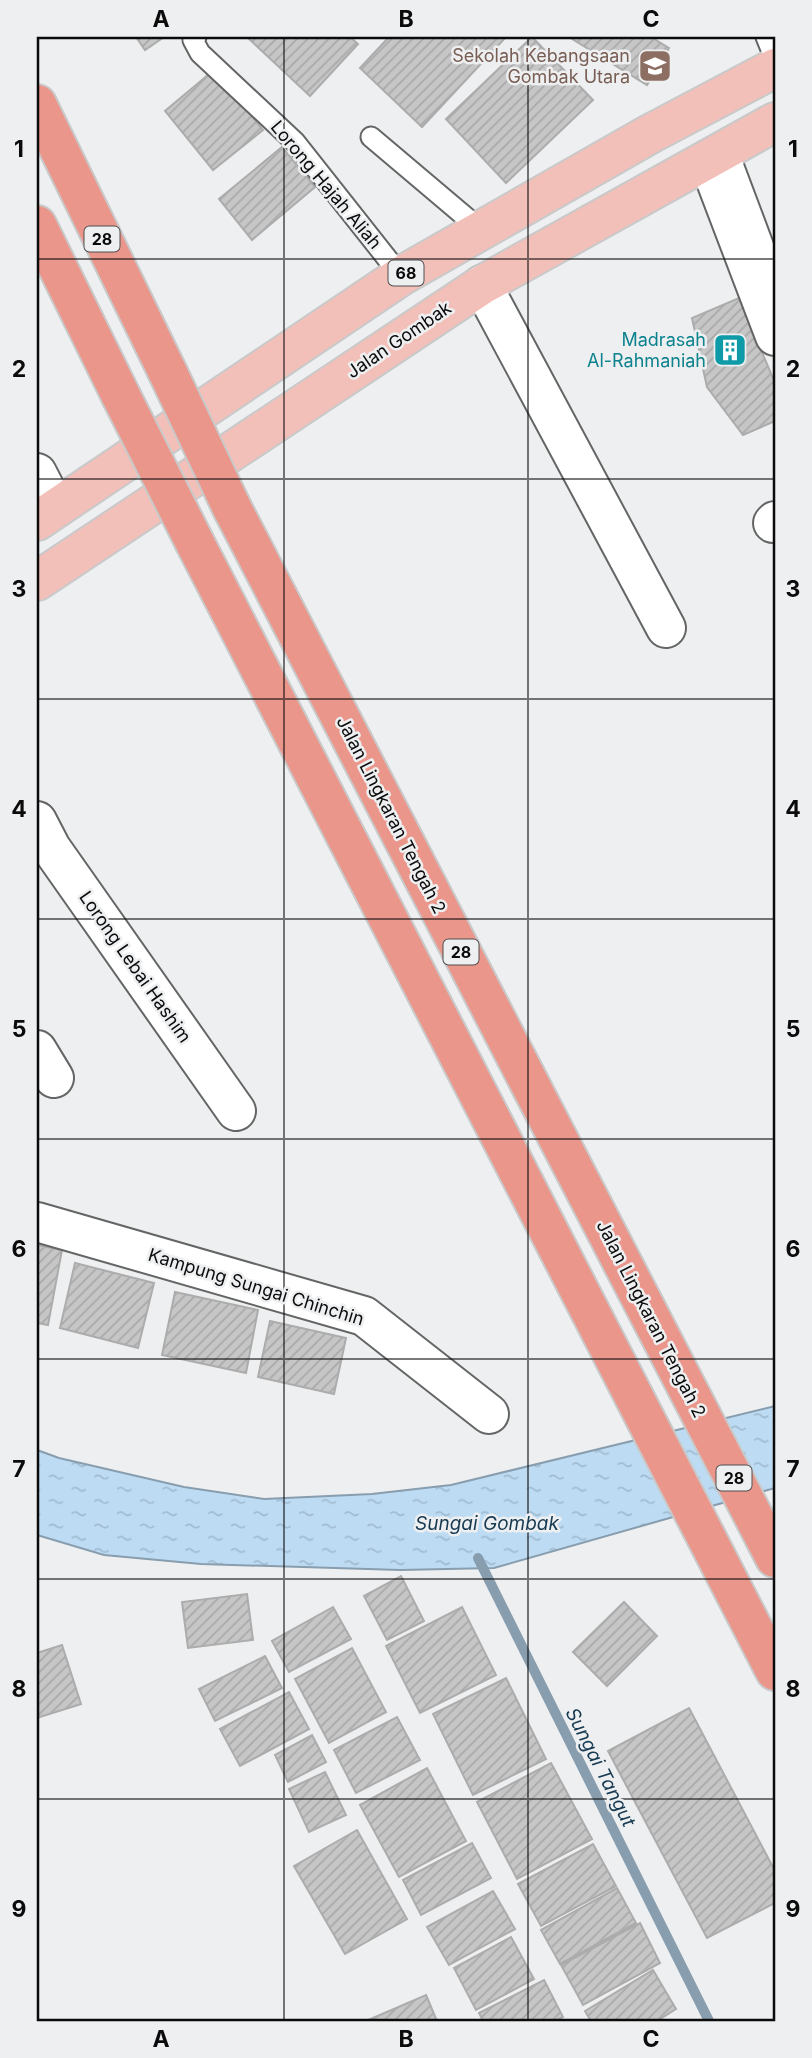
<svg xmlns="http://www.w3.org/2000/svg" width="812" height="2058" viewBox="0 0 812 2058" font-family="Inter,sans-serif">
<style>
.water{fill:url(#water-ripples);stroke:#889dae;stroke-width:2}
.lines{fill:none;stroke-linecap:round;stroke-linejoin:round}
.stream{stroke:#889dae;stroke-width:10}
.building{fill:url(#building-hatch);stroke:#acacac;stroke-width:2}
.lane-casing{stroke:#646565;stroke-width:23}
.street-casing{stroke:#646565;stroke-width:42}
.primary-casing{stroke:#c9c9ca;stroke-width:42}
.highway-casing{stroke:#c9c9ca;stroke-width:42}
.lane{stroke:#fff;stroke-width:19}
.street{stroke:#fff;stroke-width:38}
.primary{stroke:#f3c0b9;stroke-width:38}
.highway{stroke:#eb968b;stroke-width:38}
.highway-bridge-casing{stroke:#c9c9ca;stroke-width:42;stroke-linecap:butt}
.highway-bridge{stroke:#eb968b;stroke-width:38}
.grid{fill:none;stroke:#0b0b0c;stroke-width:2;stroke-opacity:0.55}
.labels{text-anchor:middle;stroke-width:5;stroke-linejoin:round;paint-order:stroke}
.shield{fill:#eeeff0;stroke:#4f4f50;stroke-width:2}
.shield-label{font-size:16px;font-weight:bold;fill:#0b0b0c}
.education-label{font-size:18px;fill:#785e54;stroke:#eeeff0;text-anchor:end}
.street-label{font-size:18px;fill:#0b0b0c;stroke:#eeeff0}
.culture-label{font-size:18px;fill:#0d838f;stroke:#eeeff0;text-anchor:end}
.water-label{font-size:19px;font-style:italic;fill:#163a52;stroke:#eeeff0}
.neatline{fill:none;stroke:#0b0b0c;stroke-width:2.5}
.grid-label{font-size:23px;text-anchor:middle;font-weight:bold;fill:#0b0b0c}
</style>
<defs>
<pattern id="water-ripples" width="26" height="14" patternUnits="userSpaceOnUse" patternTransform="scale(1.75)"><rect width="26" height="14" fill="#bddcf4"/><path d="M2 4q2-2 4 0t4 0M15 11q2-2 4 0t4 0" fill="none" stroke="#a1bbd0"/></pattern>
<pattern id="building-hatch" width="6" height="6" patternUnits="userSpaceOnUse" patternTransform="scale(1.75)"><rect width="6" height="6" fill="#c6c6c6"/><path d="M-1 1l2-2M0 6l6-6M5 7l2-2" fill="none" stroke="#a9a9a9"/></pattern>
</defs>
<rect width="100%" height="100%" fill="#eeeff0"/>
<path class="water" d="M775,1406V1488L494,1568L400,1570L201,1564L104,1555L37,1535V1450L59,1458L184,1487L264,1499L372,1494L451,1485Z"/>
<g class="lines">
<path class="stream" d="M478,1558L709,2021"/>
</g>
<path class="building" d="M136,37H164L145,50Z
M247,37H350L358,44L310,96Z
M389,37H506L422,127L360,68Z
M532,37L593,100L506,183L446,119Z
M569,37H651L669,48L647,85Z
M214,70L263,130L213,170L165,111Z
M282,147L315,187L252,240L219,199Z
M739,298L775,383V421L743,435L707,387L692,318Z
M37,1245L62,1250L48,1325L37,1323Z
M75,1263L154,1283L138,1348L60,1328Z
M175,1292L258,1310L246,1373L162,1355Z
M270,1321L346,1338L334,1394L258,1377Z
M401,1576L424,1621L387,1640L364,1596Z
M247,1594L253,1640L188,1648L182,1602Z
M624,1602L657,1636L607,1686L573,1652Z
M333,1607L351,1639L289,1672L272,1641Z
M462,1607L496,1675L420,1713L386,1646Z
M62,1645L81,1704L37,1718V1653Z
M352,1648L386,1712L329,1743L295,1679Z
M265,1656L282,1688L215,1721L199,1689Z
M506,1678L546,1759L473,1795L433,1714Z
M289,1692L309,1729L240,1766L220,1729Z
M689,1708L775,1871V1903L707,1938L608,1751Z
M397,1717L420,1760L356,1793L334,1750Z
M312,1735L326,1762L288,1782L275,1755Z
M551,1763L592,1839L517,1879L477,1802Z
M427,1768L466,1841L399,1877L360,1805Z
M325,1772L346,1815L309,1832L289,1789Z
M357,1830L407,1919L345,1954L294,1866Z
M472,1843L491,1878L421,1915L403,1880Z
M593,1844L616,1886L541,1926L518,1884Z
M617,1888L636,1923L560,1964L541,1930Z
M493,1891L515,1929L449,1965L427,1927Z
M640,1923L660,1963L583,2005L561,1965Z
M511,1937L534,1979L476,2010L454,1968Z
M653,1970L676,2009L657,2021H591L585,2011Z
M544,1980L563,2017L555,2021H483L479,2013Z
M426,1995L437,2021H366Z"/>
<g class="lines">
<defs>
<path id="lane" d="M196,37L193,40L200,53L295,142L401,276
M766,37L775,59
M371,137L481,230
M727,148L775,276"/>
<path id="street" d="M708,160L775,336
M482,285L666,628
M37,473L55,508
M773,523L775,521
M37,821L51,848L236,1111
M37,1050L54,1078
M37,1222L364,1316L489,1414"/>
<path id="primary" d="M37,521L401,276L650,134L775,68
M37,581L482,285L775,122"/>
<path id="highway" d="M37,104L168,373
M37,225L121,396
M231,506L775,1558
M195,543L775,1671"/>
</defs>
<use href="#lane" class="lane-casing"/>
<use href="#street" class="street-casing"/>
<use href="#primary" class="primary-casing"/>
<use href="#highway" class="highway-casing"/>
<use href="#lane" class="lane"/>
<use href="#street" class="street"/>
<use href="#primary" class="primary"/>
<use href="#highway" class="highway"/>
<defs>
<path id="highway-bridge" d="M168,373L231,506
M121,396L195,543"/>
</defs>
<use href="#highway-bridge" class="highway-bridge-casing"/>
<use href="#highway-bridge" class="highway-bridge"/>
</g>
<path class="grid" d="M284,37V2021M528,37V2021M37,259H775M37,479H775M37,699H775M37,919H775M37,1139H775M37,1359H775M37,1579H775M37,1799H775"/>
<defs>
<symbol id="school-square" viewBox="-11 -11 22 22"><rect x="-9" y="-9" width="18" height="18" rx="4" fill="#8d6e63" stroke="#eeeff0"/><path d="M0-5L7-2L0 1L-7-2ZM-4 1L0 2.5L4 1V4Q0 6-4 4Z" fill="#fff"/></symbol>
<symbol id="building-square" viewBox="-11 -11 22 22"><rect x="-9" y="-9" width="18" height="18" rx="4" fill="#0f9aa8" stroke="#eeeff0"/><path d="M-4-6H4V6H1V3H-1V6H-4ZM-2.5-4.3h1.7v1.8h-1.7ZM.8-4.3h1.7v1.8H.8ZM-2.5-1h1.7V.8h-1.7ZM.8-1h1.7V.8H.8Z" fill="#fff"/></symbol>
</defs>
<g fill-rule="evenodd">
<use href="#school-square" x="636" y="47" width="38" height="38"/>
<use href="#building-square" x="711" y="331" width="38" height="38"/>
</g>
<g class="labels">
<g class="shield">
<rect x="84.5" y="226.5" width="35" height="25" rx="5"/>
<rect x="388.5" y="260.5" width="35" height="25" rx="5"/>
<rect x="443.5" y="939.5" width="35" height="25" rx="5"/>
<rect x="716.5" y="1465.5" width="35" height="25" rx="5"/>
</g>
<g class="shield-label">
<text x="102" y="245">28</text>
<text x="406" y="279">68</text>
<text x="461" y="958">28</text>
<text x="734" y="1484">28</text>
</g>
<g class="education-label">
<text x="630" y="62">Sekolah Kebangsaan<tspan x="630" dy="21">Gombak Utara</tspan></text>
</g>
<g class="street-label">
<text transform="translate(326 185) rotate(50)" y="6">Lorong Hajah Aliah</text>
<text transform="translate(399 340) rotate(-34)" y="6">Jalan Gombak</text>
<text transform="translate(391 815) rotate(63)" y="6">Jalan Lingkaran Tengah 2</text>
<text transform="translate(135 967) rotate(55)" y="6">Lorong Lebai Hashim</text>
<text transform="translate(256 1287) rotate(17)" y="6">Kampung Sungai Chinchin</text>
<text transform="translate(651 1319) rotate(63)" y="6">Jalan Lingkaran Tengah 2</text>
</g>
<g class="culture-label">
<text x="706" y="346">Madrasah<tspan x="706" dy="21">Al-Rahmaniah</tspan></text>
</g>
<g class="water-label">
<text x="487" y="1530">Sungai Gombak</text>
<text transform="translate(601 1767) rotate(63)" y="7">Sungai Tangut</text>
</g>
</g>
<rect width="812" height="2058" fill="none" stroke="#eeeff0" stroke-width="77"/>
<rect x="38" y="38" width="736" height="1982" class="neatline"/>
<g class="grid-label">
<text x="161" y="27">A</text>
<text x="406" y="27">B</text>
<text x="651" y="27">C</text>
<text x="19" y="157">1</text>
<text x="793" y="157">1</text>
<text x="19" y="377">2</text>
<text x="793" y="377">2</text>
<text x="19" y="597">3</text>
<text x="793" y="597">3</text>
<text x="19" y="817">4</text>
<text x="793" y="817">4</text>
<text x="19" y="1037">5</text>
<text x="793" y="1037">5</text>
<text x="19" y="1257">6</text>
<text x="793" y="1257">6</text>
<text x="19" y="1477">7</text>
<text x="793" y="1477">7</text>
<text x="19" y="1697">8</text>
<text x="793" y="1697">8</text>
<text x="19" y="1917">9</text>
<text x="793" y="1917">9</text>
<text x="161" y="2047">A</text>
<text x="406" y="2047">B</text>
<text x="651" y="2047">C</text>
</g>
</svg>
